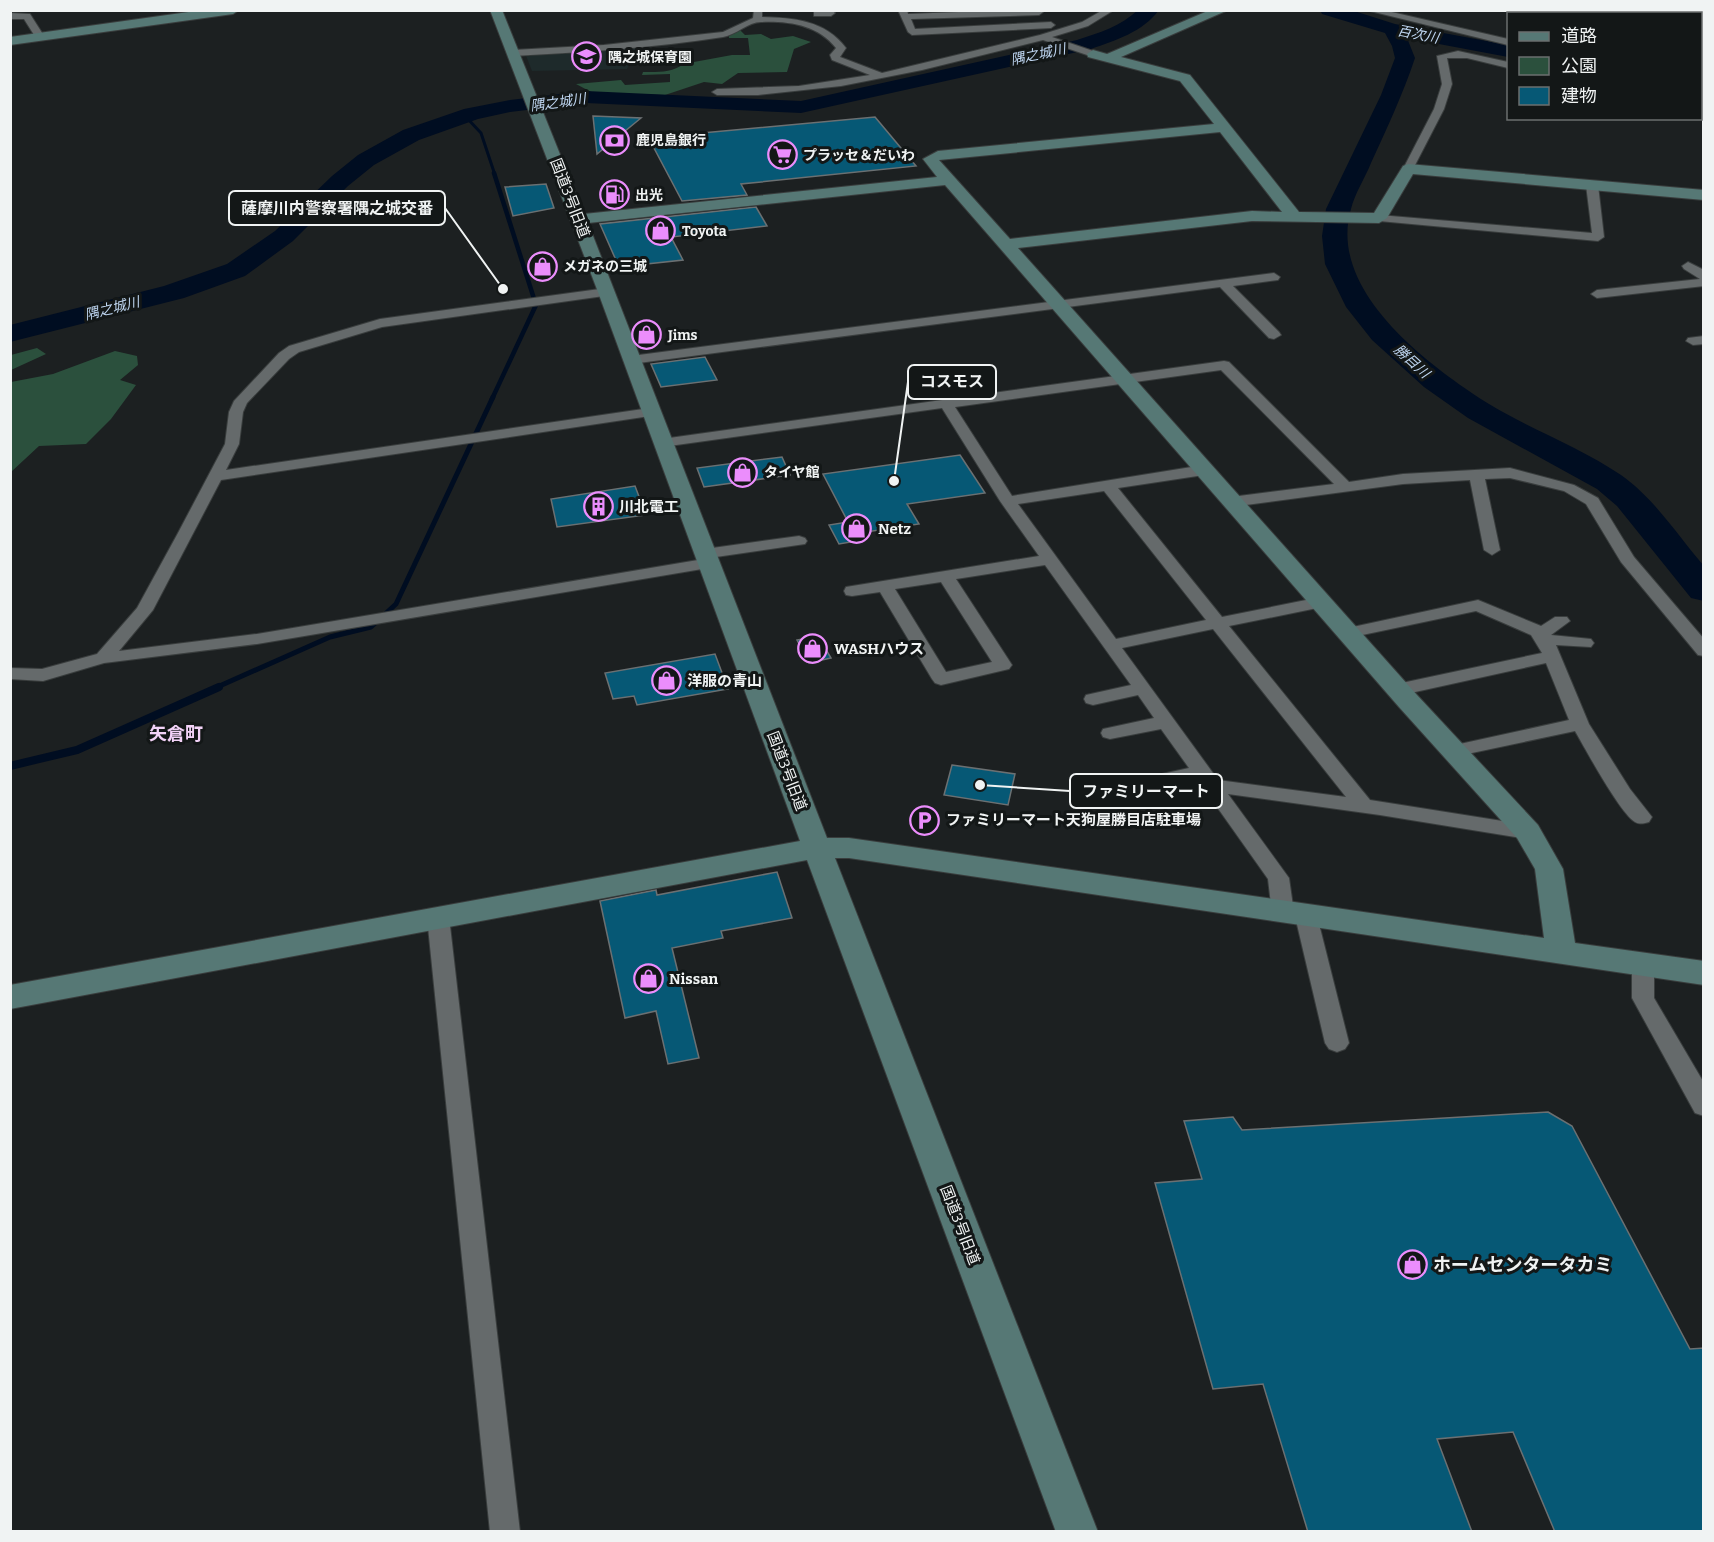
<svg xmlns="http://www.w3.org/2000/svg" width="1714" height="1542" viewBox="0 0 1714 1542" font-family="Bitter,'Noto Sans JP',serif">
<style>
.built{fill:#1e2a2b}
.green{fill:#2b503d}
.lines{fill:none;stroke-linecap:round;stroke-linejoin:round}
.stream-far3{stroke:#000d21;stroke-width:3}
.stream-far2{stroke:#000d21;stroke-width:4.5}
.stream-far1{stroke:#000d21;stroke-width:5}
.stream{stroke:#000d21;stroke-width:8}
.river{fill:#000d21;fill-rule:evenodd}
.building{fill:#065875;stroke:#6b7072;stroke-width:1.5}
.street-casing{stroke:#393d3d;stroke-width:2}
.secondary-casing{stroke:#393d3d;stroke-width:2}
.street{fill:#656a6b;fill-rule:evenodd}
.secondary{fill:#567875;fill-rule:evenodd}
.labels{text-anchor:middle;stroke-width:6;stroke-linejoin:round;paint-order:stroke}
.far-water-label{font-size:14px;font-style:italic;fill:#bfd6f1;stroke:#131717}
.far-poi-label{font-size:14px;font-weight:bold;fill:#f0f3f3;stroke:#131717;text-anchor:start}
.street-label{font-size:15px;fill:#f0f3f3;stroke:#131717}
.poi-label{font-size:15px;font-weight:bold;fill:#f0f3f3;stroke:#131717;text-anchor:start}
.quarter-label{font-size:18px;font-weight:bold;fill:#f2d2f7;stroke:#131717}
.near-poi-label{font-size:18px;font-weight:bold;fill:#f0f3f3;stroke:#131717;text-anchor:start}
.leader{fill:none;stroke:#f0f3f3;stroke-width:2}
.callout-dot{fill:#f0f3f3;stroke:#131717;stroke-width:2}
.callout{fill:#131717;stroke:#f0f3f3;stroke-width:2}
.callout-label{font-size:16px;text-anchor:middle;font-weight:bold;fill:#f0f3f3}
</style>
<rect width="100%" height="100%" fill="#1c2021"/>
<path class="built" d="M638,46L627,69L532,71L525,53Z"/>
<path class="green" d="M740,30L745,35L761,34L771,39L793,36L811,42L794,49L787,72L738,73L722,84L704,82L665,95L593,93L576,84L621,80L625,85L670,82V74L642,75L643,72C656,72 673,73 683,64L732,55H750L748,38H729V35Z
M37,348L46,354L11,370V355Z
M115,351L137,356L138,365L120,380L136,385L111,419L86,444L39,446L11,472V382L53,374Z"/>
<g class="lines">
<path class="stream-far3" d="M466,117L481,133L495,175"/>
<path class="stream-far2" d="M492,399L536,305L494,173"/>
<path class="stream-far1" d="M215,688L330,637L371,627L396,604L493,397"/>
<path class="stream" d="M10,766L77,750L219,687"/>
<path class="river" d="M1138,10H1159C1143,32 1116,40 1091,49L801,113L586,103L510,112L478,119L419,140L374,165L348,186L293,241L245,276L184,298L10,342V325L164,286L227,264L275,231L332,176L358,155L403,130L464,109L510,100L586,91L801,101L1077,40C1099,33 1121,26 1138,10Z
M1320,10H1351L1395,24L1508,45V57L1407,38L1415,58C1403,94 1387,128 1371,163C1365,178 1355,193 1351,209C1327,291 1429,366 1489,404C1530,429 1582,448 1621,475C1654,498 1678,536 1704,566V601L1691,598L1617,506L1597,489L1468,418L1424,387L1372,340L1346,307L1325,264L1322,236L1326,209L1381,95L1395,58L1392,46L1385,33L1322,14Z
M1700,83H1704V95H1700Z"/>
</g>
<path class="building" d="M593,116L641,118L597,154Z
M875,117L916,166L741,184L747,195L682,201L654,148L680,135Z
M546,184L554,208L513,216L505,187Z
M756,207L767,226L671,237L683,260L619,267L600,224Z
M705,357L717,380L661,387L651,364Z
M960,455L985,493L907,504L919,524L859,533L863,540L839,544L829,525L848,522L823,474Z
M782,457L790,475L704,487L697,468Z
M635,486L646,515L557,527L551,499Z
M818,636L831,658L809,663L797,640Z
M715,654L728,689L637,705L634,696L613,699L605,673Z
M952,765L1015,774L1008,805L944,795Z
M777,872L792,918L721,931L723,938L672,948L699,1058L668,1064L656,1011L625,1018L600,901L656,890L657,895Z
M1548,1112L1572,1126L1690,1349L1704,1348V1532H1555L1513,1432L1437,1439L1472,1532H1308L1263,1384L1213,1389L1155,1183L1202,1179L1184,1121L1233,1117L1242,1130Z"/>
<g class="lines">
<defs>
<path id="street" d="M754,10H762V17C794,18 825,20 846,48L840,57L882,73L1040,35L1082,22L1103,10H1114L1088,26L1052,37L1096,52V56L1093,57L1043,40L922,70L841,86L758,95H717L712,92L717,89L799,86L870,75L832,60L830,55L836,48C818,25 789,21 761,22C748,22 736,35 723,37C654,48 583,52 513,56L508,53L513,50L604,45L723,32L753,18Z
M898,10H907L908,14L1009,10L1043,12L1039,15L911,19L915,29L1051,22L1055,25L1051,28L912,35L908,32Z
M1366,10H1383L1508,39V45Z
M817,11L831,10L835,13L831,16H814V12Z
M10,13L30,14L44,36L42,38H36L24,19H10Z
M1458,51L1508,62V68L1467,58H1447L1452,84L1444,109L1413,169L1408,172L1404,171L1403,169L1434,109L1442,84L1437,56Z
M1700,77H1704V83H1700Z
M1700,98H1704V104H1700Z
M1592,182L1598,185L1604,237L1598,241L1379,221L1373,218L1379,215L1592,233L1586,185Z
M1688,262L1704,270V286L1597,298L1591,294L1597,290L1700,279L1684,269L1682,266Z
M1274,273L1280,277L1278,280L1233,286L1279,332L1281,335L1274,339L1269,338L1220,287L631,364L624,360L631,356Z
M607,288L613,292L611,295L382,327L299,352L289,359L247,403L243,412L239,444L226,470L650,408L657,412L650,416L221,480L153,610L119,651L257,634L704,559L697,554L705,549L799,536L805,538L807,541L805,544L709,558L716,563L708,568L257,644L104,663L43,681L10,679V668L42,669L97,654L137,608L178,533L225,444L229,412L234,401L279,353L289,346L380,319Z
M1704,336V344L1693,345L1686,341L1688,338Z
M1224,361L1229,362L1349,482L1403,474L1510,468L1574,485L1598,498L1634,557L1704,639V656L1698,655L1621,562L1586,504L1564,491L1510,478L1485,479L1500,550L1492,555L1484,550L1470,480L1403,484L1231,507L1225,505L1223,502L1225,499L1231,497L1334,484L1221,370L955,407L1012,496L1204,465L1209,467L1212,470L1209,473L1204,475L1118,488L1222,617L1321,597L1327,598L1330,602L1327,606L1229,626L1370,800L1528,825L1535,827L1538,832L1535,837L1528,839L1380,815L1228,794L1289,878L1294,913L1291,919L1283,921L1275,919L1272,913L1268,879L1205,790H1202L1197,779L1106,800L1099,798L1096,793L1099,788L1189,768L1161,729L1110,739L1103,737L1101,733L1103,729L1154,718L1138,695L1093,705L1086,703L1084,699L1086,695L1131,685L1045,565L956,579L1012,665L1009,669L941,685L935,683L932,679L880,592L852,596L846,595L844,591L846,587L852,586L1039,556L1000,501L942,408L662,447L655,443L662,439ZM1104,491L1206,620L1116,639L1018,504ZM941,582L992,662L946,672L895,589ZM1213,629L1346,797L1218,780L1122,648Z
M1478,600L1541,626L1555,617H1567L1570,621L1551,635L1591,639L1594,643L1591,647L1556,645L1589,724L1630,789L1652,817L1649,822C1645,823 1640,825 1635,822C1620,813 1586,750 1575,731L1453,757L1446,755L1443,751L1446,747L1569,720L1546,663L1397,696L1391,694L1388,690L1391,686L1397,684L1542,653L1531,635L1476,611L1348,638L1342,637L1339,633L1342,629L1348,628Z
M1306,908L1314,910L1317,916L1349,1043L1345,1049L1337,1052L1329,1049L1325,1043L1295,916L1298,910Z
M438,909L446,911L449,917L520,1532H490L427,917L430,911Z
M1643,958L1651,960L1654,966V998L1704,1083V1116L1695,1113L1632,998V966L1635,960Z"/>
<path id="secondary" d="M203,10H239L233,14L10,45V37Z
M490,10H502L584,214L937,177L923,159L938,151L1214,124L1180,81L1088,57L1087,54L1093,50L1107,54L1210,10H1228L1121,57L1190,75L1299,212L1374,213L1403,166L1408,164L1704,190V200L1413,174L1387,218L1379,223L1252,221L1018,248L1417,695L1538,825L1563,869L1575,943L1704,961V985L849,858H835L1098,1532H1056L807,860L10,1009V985L800,841L598,292ZM1220,132L1282,212L1252,211L1010,239L939,160ZM945,185L1399,707L1517,838L1535,869L1544,938L849,838H827L588,223Z"/>
</defs>
<use href="#street" class="street-casing"/>
<use href="#secondary" class="secondary-casing"/>
<use href="#street" class="street"/>
<use href="#secondary" class="secondary"/>
</g>
<defs>
<symbol id="school-ring" viewBox="-11 -11 22 22"><circle r="9.5" fill="#131717" stroke="#eb8dfc" stroke-width="1.5"/><path d="M0-5L7-2L0 1L-7-2ZM-4 1L0 2.5L4 1V4Q0 6-4 4Z" fill="#eb8dfc"/></symbol>
<symbol id="bank-ring" viewBox="-11 -11 22 22"><circle r="9.5" fill="#131717" stroke="#eb8dfc" stroke-width="1.5"/><path d="M-6-4H6V4H-6ZM0-2.3a2.3 2.3 0 1 0 0 4.6a2.3 2.3 0 1 0 0-4.6Z" fill="#eb8dfc"/></symbol>
<symbol id="supermarket-ring" viewBox="-11 -11 22 22"><circle r="9.5" fill="#131717" stroke="#eb8dfc" stroke-width="1.5"/><path d="M-6-5.5h2.5l.6 2H6L4.5 2H-2.5L-4.4-4H-6ZM-1.5 3.2a1.3 1.3 0 1 0 .1 0ZM3 3.2a1.3 1.3 0 1 0 .1 0Z" fill="#eb8dfc"/></symbol>
<symbol id="fuel-ring" viewBox="-11 -11 22 22"><circle r="9.5" fill="#131717" stroke="#eb8dfc" stroke-width="1.5"/><path d="M-5.5-6h7V0h2V4h1.3V-2.5L3-4.5l.8-.8L6-3V5H2.5V1h-1V6h-7ZM-4.2-4.7v3.2H.2V-4.7Z" fill="#eb8dfc"/></symbol>
<symbol id="shop-ring" viewBox="-11 -11 22 22"><circle r="9.5" fill="#131717" stroke="#eb8dfc" stroke-width="1.5"/><path d="M-5-2.5h2.3a2.7 3.5 0 0 1 5.4 0H5L5.5 6h-11ZM-1.5-2.5h3a1.5 2.3 0 0 0-3 0Z" fill="#eb8dfc"/></symbol>
<symbol id="building-ring" viewBox="-11 -11 22 22"><circle r="9.5" fill="#131717" stroke="#eb8dfc" stroke-width="1.5"/><path d="M-4-6H4V6H1V3H-1V6H-4ZM-2.5-4.3h1.7v1.8h-1.7ZM.8-4.3h1.7v1.8H.8ZM-2.5-1h1.7V.8h-1.7ZM.8-1h1.7V.8H.8Z" fill="#eb8dfc"/></symbol>
<symbol id="parking-ring" viewBox="-11 -11 22 22"><circle r="9.5" fill="#131717" stroke="#eb8dfc" stroke-width="1.5"/><path d="M-3.5-5.5H1a3.5 3.5 0 0 1 0 7H-1V5.5H-3.5ZM-1-3.4V-.6H.8a1.4 1.4 0 0 0 0-2.8Z" fill="#eb8dfc"/></symbol>
</defs>
<g fill-rule="evenodd">
<use href="#school-ring" x="570" y="40" width="33" height="33"/>
<use href="#bank-ring" x="598" y="124" width="33" height="33"/>
<use href="#supermarket-ring" x="766" y="138" width="33" height="33"/>
<use href="#fuel-ring" x="598" y="178" width="33" height="33"/>
<use href="#shop-ring" x="644" y="214" width="33" height="33"/>
<use href="#shop-ring" x="526" y="250" width="33" height="33"/>
<use href="#shop-ring" x="630" y="318" width="33" height="33"/>
<use href="#shop-ring" x="726" y="456" width="33" height="33"/>
<use href="#building-ring" x="582" y="490" width="33" height="33"/>
<use href="#shop-ring" x="840" y="512" width="33" height="33"/>
<use href="#shop-ring" x="796" y="632" width="33" height="33"/>
<use href="#shop-ring" x="650" y="664" width="33" height="33"/>
<use href="#parking-ring" x="908" y="804" width="33" height="33"/>
<use href="#shop-ring" x="632" y="962" width="33" height="33"/>
<use href="#shop-ring" x="1396" y="1248" width="33" height="33"/>
</g>
<g class="labels">
<g class="far-water-label">
<text transform="translate(1418 34) rotate(11)" y="5">百次川</text>
<text transform="translate(1038 54) rotate(-12)" y="5">隅之城川</text>
<text transform="translate(558 102) rotate(-8)" y="5">隅之城川</text>
<text transform="translate(112 308) rotate(-14)" y="5">隅之城川</text>
<text transform="translate(1412 361) rotate(42)" y="5">勝目川</text>
</g>
<g class="far-poi-label">
<text x="608" y="62">隅之城保育園</text>
<text x="636" y="145">鹿児島銀行</text>
<text x="803" y="160">プラッセ＆だいわ</text>
<text x="635" y="200">出光</text>
<text x="682" y="236">Toyota</text>
<text x="563" y="271">メガネの三城</text>
<text x="668" y="340">Jims</text>
<text x="764" y="477">タイヤ館</text>
</g>
<g class="street-label">
<text transform="translate(570 198) rotate(69)" y="5">国道3号旧道</text>
<text transform="translate(787 771) rotate(69)" y="5">国道3号旧道</text>
<text transform="translate(960 1225) rotate(69)" y="5">国道3号旧道</text>
</g>
<g class="poi-label">
<text x="619" y="512">川北電工</text>
<text x="878" y="534">Netz</text>
<text x="834" y="654">WASHハウス</text>
<text x="687" y="686">洋服の青山</text>
<text x="946" y="825">ファミリーマート天狗屋勝目店駐車場</text>
<text x="669" y="984">Nissan</text>
</g>
<g class="quarter-label">
<text x="176" y="740">矢倉町</text>
</g>
<g class="near-poi-label">
<text x="1433" y="1271">ホームセンタータカミ</text>
</g>
</g>
<path class="leader" d="M503 289L445 208M894 481L908 382M980 785L1070 791"/>
<g class="callout-dot">
<circle cx="503" cy="289" r="6"/>
<circle cx="894" cy="481" r="6"/>
<circle cx="980" cy="785" r="6"/>
</g>
<g class="callout">
<rect x="229" y="191" width="216" height="34" rx="6"/>
<rect x="908" y="365" width="88" height="34" rx="6"/>
<rect x="1070" y="774" width="152" height="34" rx="6"/>
</g>
<g class="callout-label">
<text x="337" y="214">薩摩川内警察署隅之城交番</text>
<text x="952" y="387">コスモス</text>
<text x="1146" y="797">ファミリーマート</text>
</g>
<rect width="1714" height="1542" fill="none" stroke="#f0f3f3" stroke-width="24"/>
<rect x="1507" y="12" width="195" height="108" fill="#131717" stroke="#6b6f6f" stroke-width="1.5"/>
<rect x="1519" y="32" width="30" height="9" fill="#567875" stroke="#6b6f6f" stroke-width="1.5"/>
<text x="1561" y="42" font-size="18" fill="#f0f3f3">道路</text>
<rect x="1519" y="57" width="30" height="18" fill="#2b503d" stroke="#6b6f6f" stroke-width="1.5"/>
<text x="1561" y="72" font-size="18" fill="#f0f3f3">公園</text>
<rect x="1519" y="87" width="30" height="18" fill="#065875" stroke="#6b6f6f" stroke-width="1.5"/>
<text x="1561" y="102" font-size="18" fill="#f0f3f3">建物</text>
</svg>
